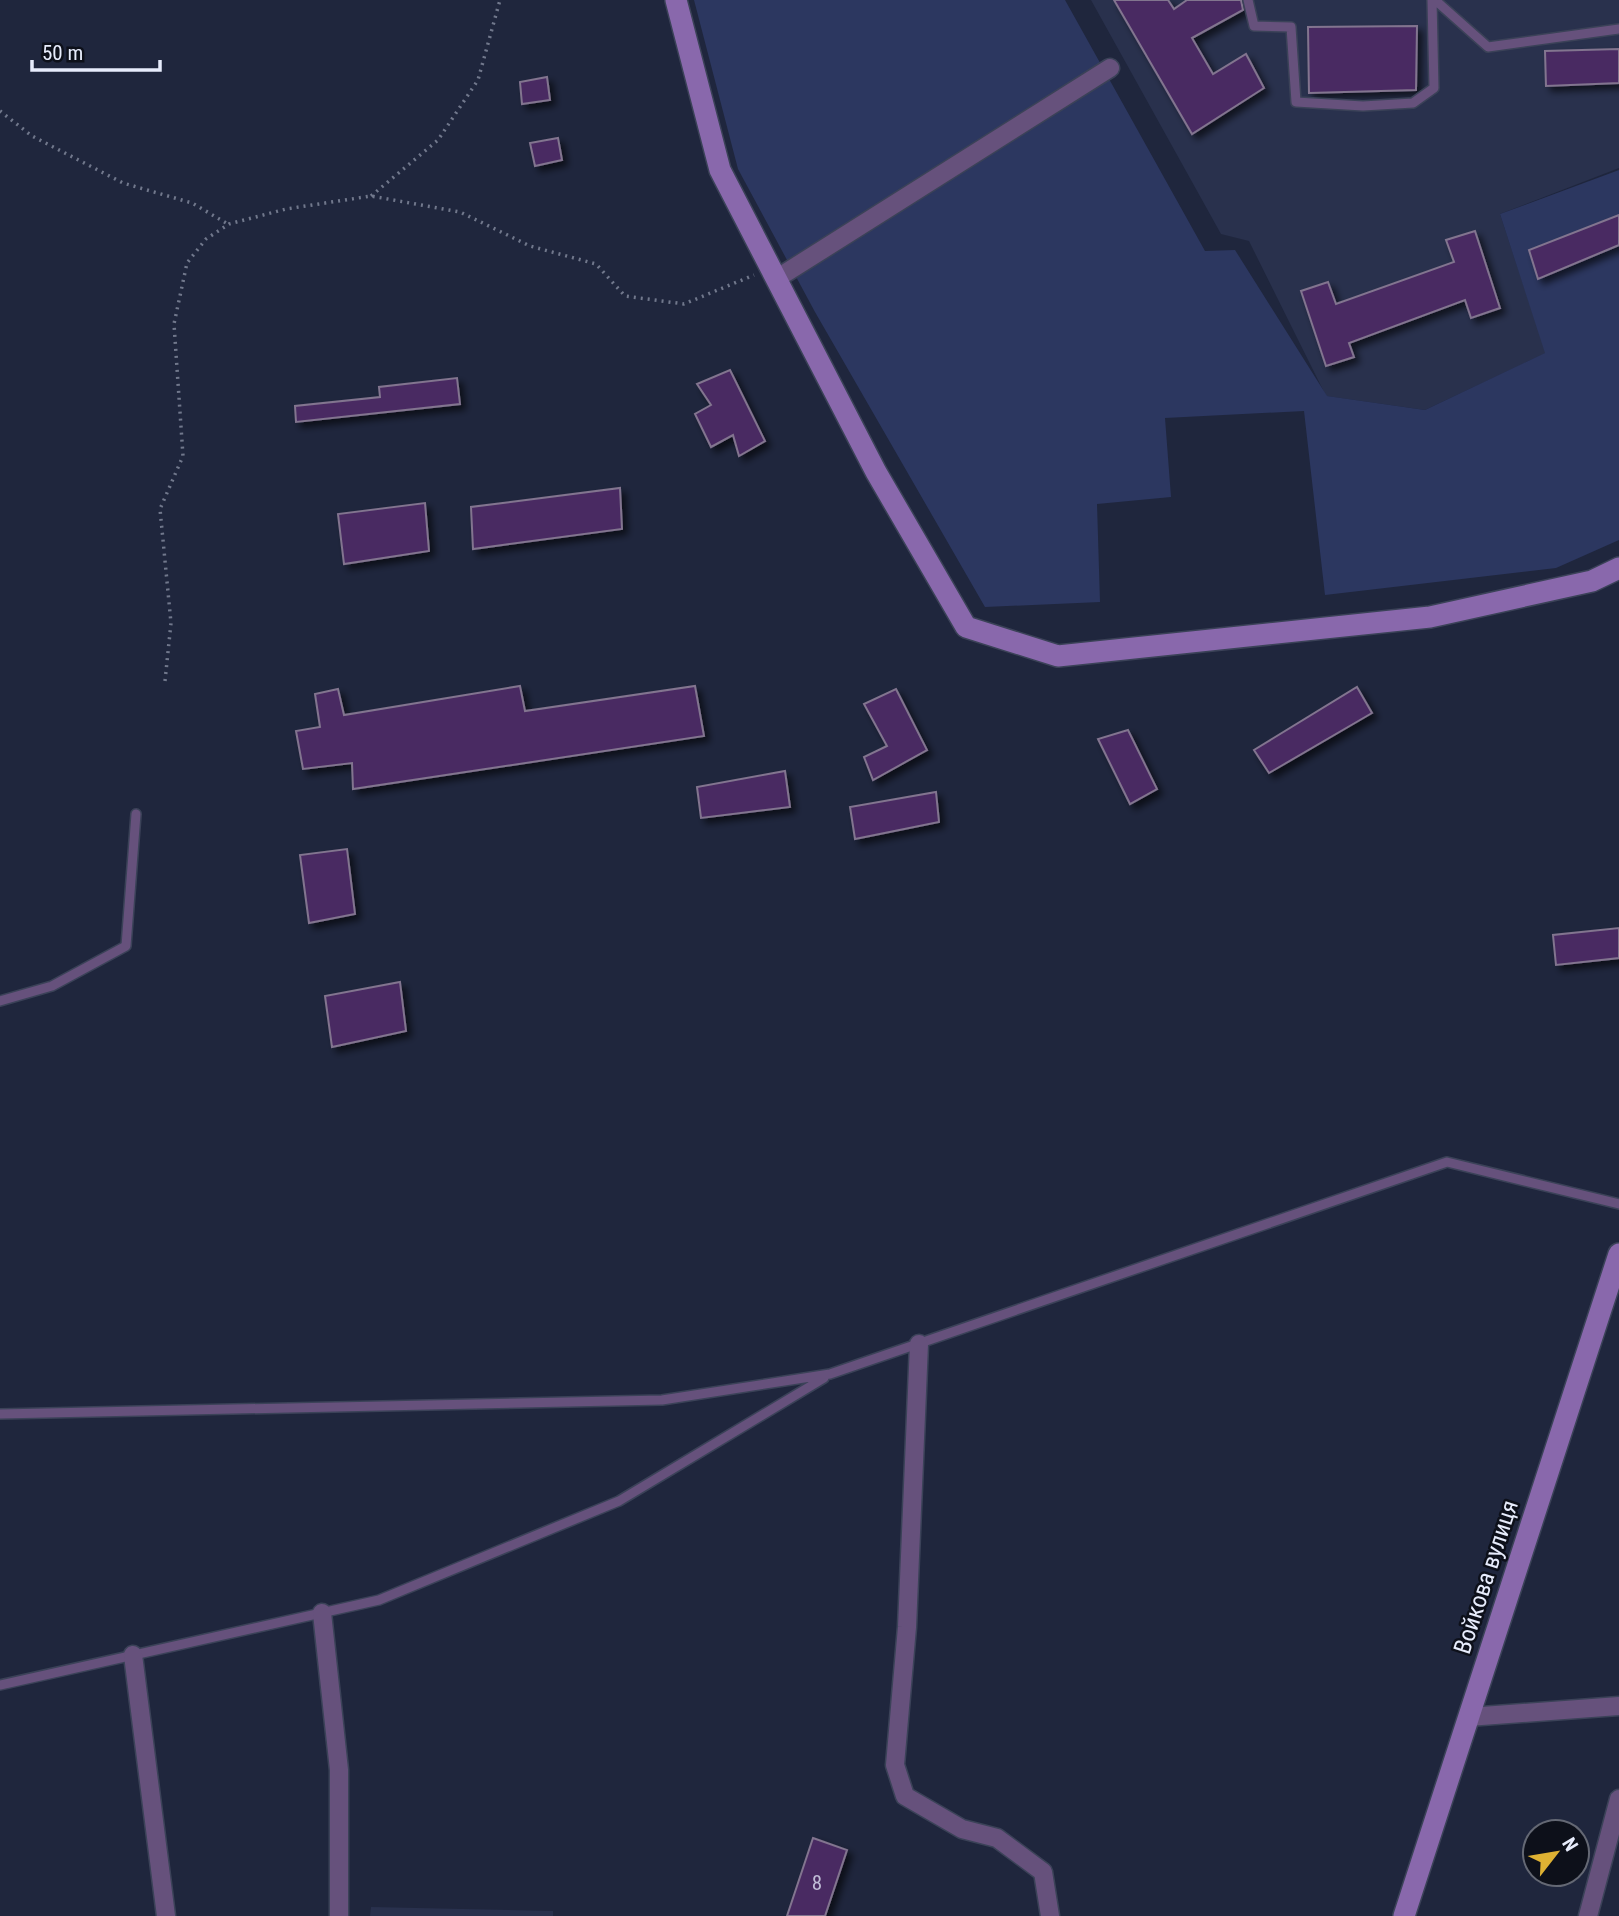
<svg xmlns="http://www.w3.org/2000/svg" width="1619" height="1916" viewBox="0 0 1619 1916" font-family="'Roboto Condensed',sans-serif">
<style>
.built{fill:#29314d}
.green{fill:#2c3760}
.building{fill:#492a62;stroke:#82748f;stroke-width:2;filter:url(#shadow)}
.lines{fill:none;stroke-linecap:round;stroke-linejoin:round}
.lane-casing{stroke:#3b4258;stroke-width:12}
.street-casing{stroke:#3b4258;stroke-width:21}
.secondary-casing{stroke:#3b4258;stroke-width:24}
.path{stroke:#71788c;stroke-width:3.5;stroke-dasharray:2 5;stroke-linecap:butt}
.lane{stroke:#66517c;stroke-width:9}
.street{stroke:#66517c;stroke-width:18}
.secondary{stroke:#8968ac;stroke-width:21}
.labels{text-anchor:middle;stroke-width:5;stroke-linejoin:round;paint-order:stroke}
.number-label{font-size:21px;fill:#c0bcd6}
.street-label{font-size:24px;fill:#e7ecfc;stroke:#0d101a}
</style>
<defs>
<filter id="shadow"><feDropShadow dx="5" dy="5" stdDeviation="3.5" flood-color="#0009"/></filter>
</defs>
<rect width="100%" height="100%" fill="#1f263d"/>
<path class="built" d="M1091,0H1619V168L1500,214L1546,353L1425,410L1326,396L1249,241L1221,234Z
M371,1907L553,1911V1916H370Z"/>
<path class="green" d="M694,0H1065L1205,251L1235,250L1327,396L1425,410L1545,353L1500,214L1619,170V540L1556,568L1325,595L1304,411L1165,418L1171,497L1097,504L1100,602L985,607L815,312L738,169Z"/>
<path class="building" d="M1114,0H1168L1174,9L1187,0H1241L1243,10L1192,38L1213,74L1246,54L1264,88L1192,134Z
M1417,26L1416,90L1309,93L1308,27Z
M1619,49V83L1546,86L1545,51Z
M547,77L550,100L522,104L520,82Z
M558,138L562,160L535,166L530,143Z
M1619,215V245L1538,279L1529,250Z
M1475,231L1500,308L1471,318L1465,300L1349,343L1354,357L1326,366L1301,291L1328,282L1336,304L1454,262L1446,240Z
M730,370L765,441L739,456L733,435L711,447L695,414L711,405L697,384Z
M457,378L460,404L296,422L295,406L380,397L379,387Z
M620,488L622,529L473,549L471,507Z
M425,503L429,551L344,564L338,514Z
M520,686L525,711L695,686L704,736L353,789L352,763L303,769L296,731L320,727L315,694L338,689L344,715Z
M1357,687L1372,713L1269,773L1254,750Z
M896,689L927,750L873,780L864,757L887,746L864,704Z
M1128,730L1157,789L1130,804L1098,739Z
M785,771L790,807L701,818L697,787Z
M936,792L939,822L855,839L850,807Z
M347,849L355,914L309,923L300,855Z
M1619,928V958L1556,965L1553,935Z
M400,982L406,1031L332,1047L325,996Z
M813,1838L847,1850L825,1916H787Z"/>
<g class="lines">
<defs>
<path id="lane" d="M1248,0L1254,26L1291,27L1296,102L1363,106L1413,103L1434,88L1432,0
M1435,0L1488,47L1619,29
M0,1001L52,986L126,946L136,814
M0,1414L662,1400L830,1374L1447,1162L1619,1204
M0,1685L379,1600L619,1501L824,1378"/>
<path id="street" d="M776,279L1110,68
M919,1344L907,1627L895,1765L905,1796L962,1829L997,1838L1043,1872L1050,1916
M322,1613L339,1770V1916
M133,1655L166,1916
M1468,1717L1619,1706
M1588,1916L1619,1799"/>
<path id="secondary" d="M676,0L720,170L876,472L966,627L1058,656L1430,617L1592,581L1619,568
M1404,1916L1619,1254"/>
</defs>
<use href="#lane" class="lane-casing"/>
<use href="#street" class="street-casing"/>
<use href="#secondary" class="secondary-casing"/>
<path class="path" d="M0,111L32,136L123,183L192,203L228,224
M371,196L438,140L478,80L500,0
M165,681L171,623L160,509L183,456L174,324L187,263L206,239L229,224L286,209L371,196L460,212L530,246L596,264L625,296L684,304L754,275"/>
<use href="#lane" class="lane"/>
<use href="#street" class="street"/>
<use href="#secondary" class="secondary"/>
</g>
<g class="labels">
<g class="number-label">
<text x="817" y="1890">8</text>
</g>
<g class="street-label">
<text transform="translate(1486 1577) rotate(-72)" y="8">Войкова вулиця</text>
</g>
</g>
<g transform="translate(1556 1853) rotate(59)"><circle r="33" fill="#0d101a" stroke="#646874" stroke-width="2"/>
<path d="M0-5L12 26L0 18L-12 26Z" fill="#deb133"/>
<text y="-10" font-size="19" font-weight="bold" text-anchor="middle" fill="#e7ecfc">N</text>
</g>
<path d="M32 60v10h128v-10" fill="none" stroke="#e7ecfc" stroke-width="3.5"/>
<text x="42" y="60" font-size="21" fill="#e7ecfc" stroke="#0d101a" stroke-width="5" paint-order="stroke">50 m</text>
</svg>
